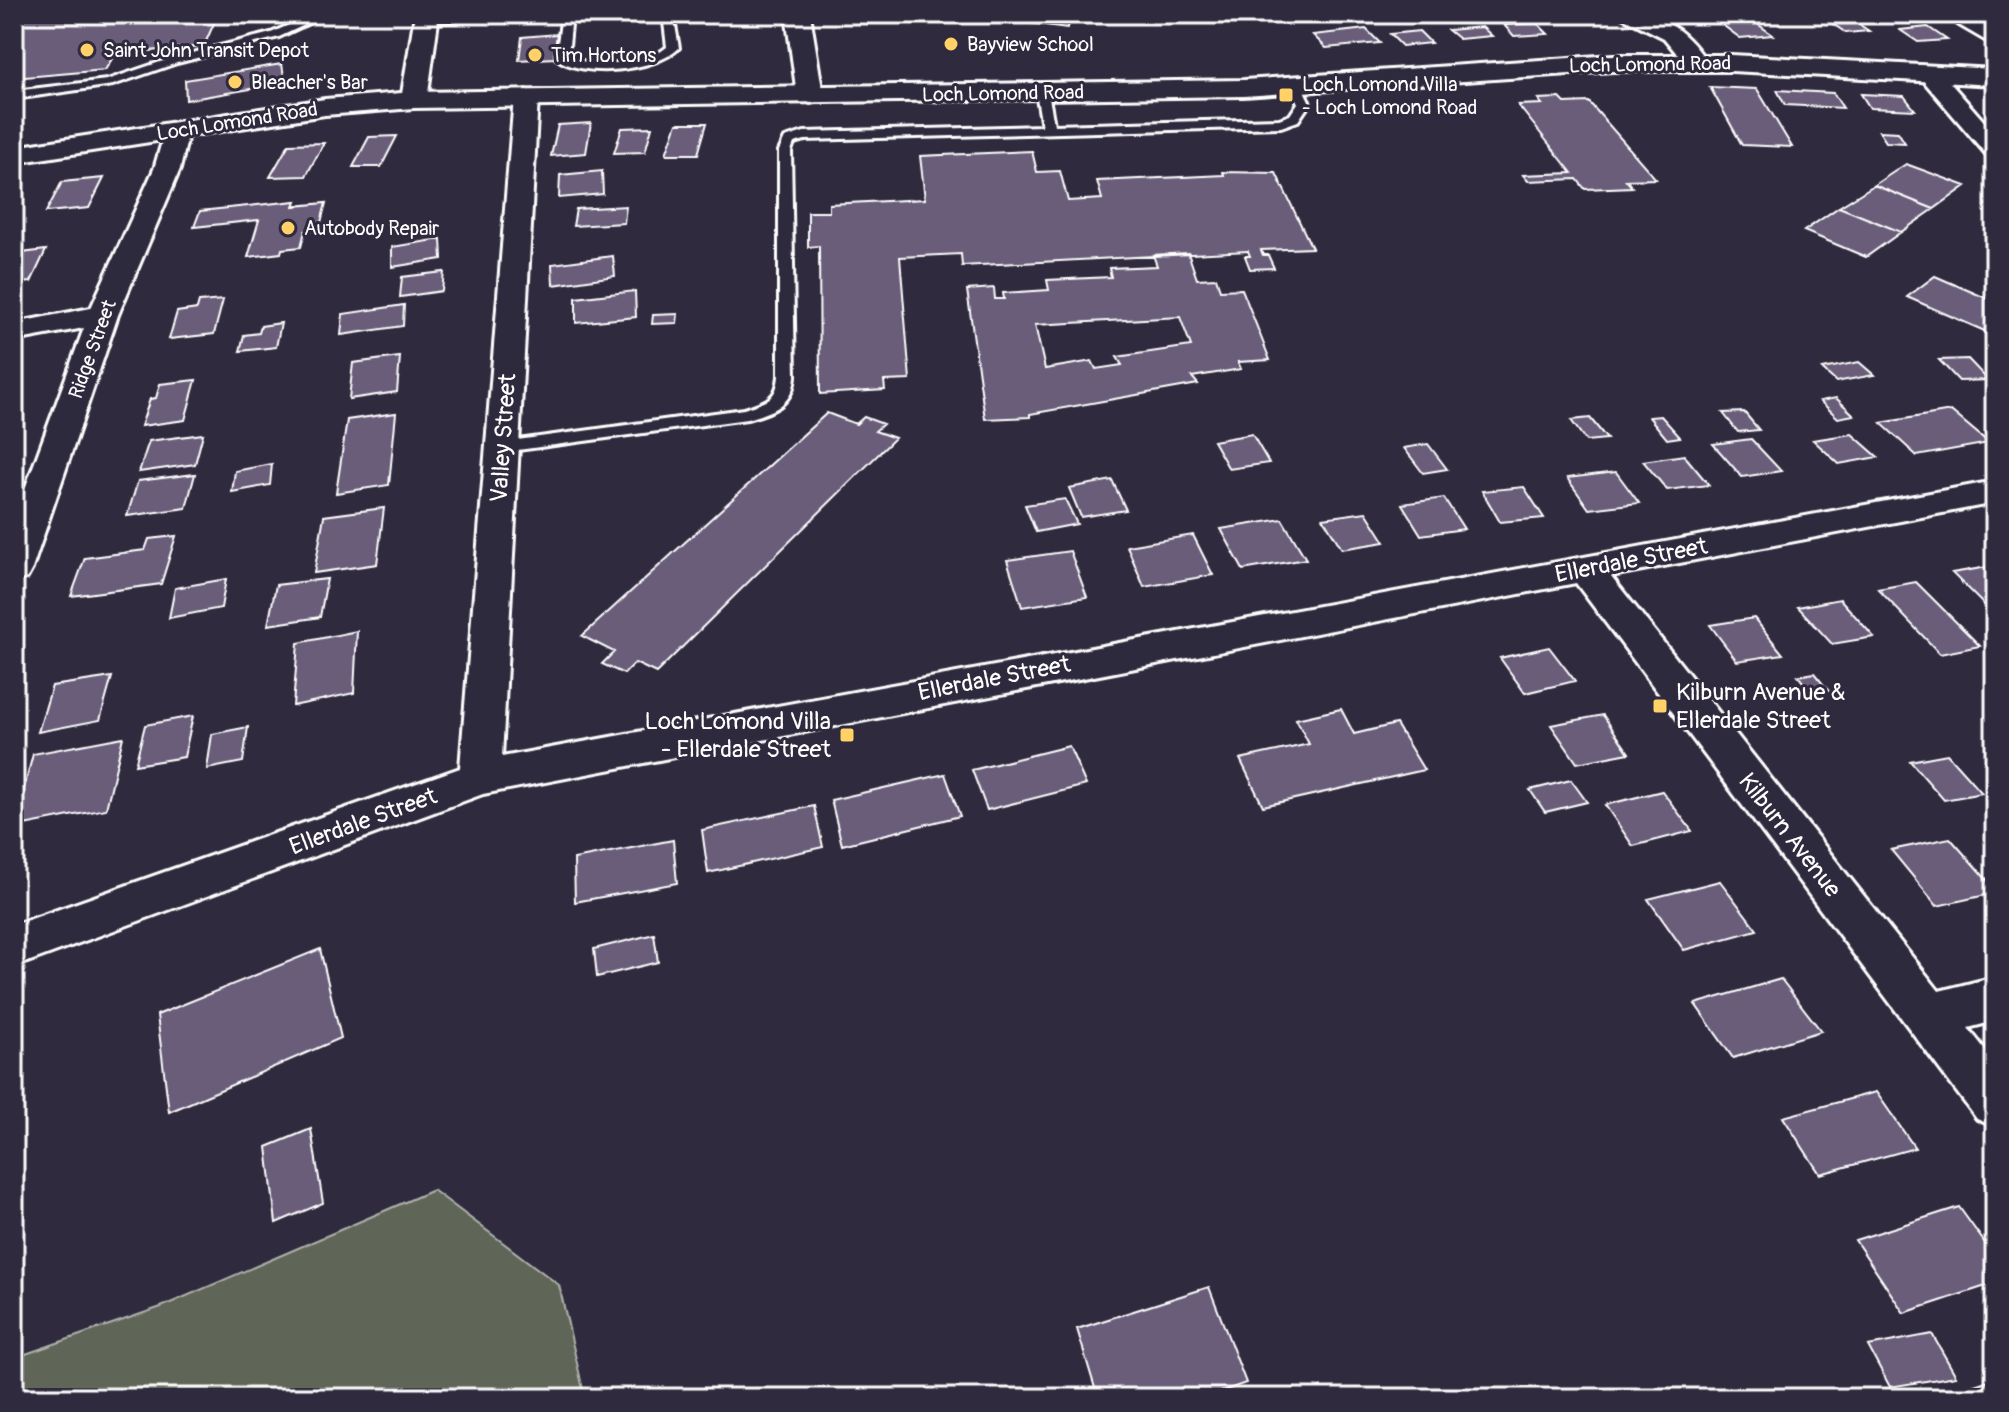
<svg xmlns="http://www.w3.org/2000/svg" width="2009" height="1412" viewBox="0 0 2009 1412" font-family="Pangolin,sans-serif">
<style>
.green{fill:#5f6659;stroke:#afb2ac;stroke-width:2}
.building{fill:#695d7a;stroke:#fff;stroke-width:2;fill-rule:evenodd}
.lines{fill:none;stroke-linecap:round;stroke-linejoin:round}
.service-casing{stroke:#fff;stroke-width:6}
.minor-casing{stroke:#fff;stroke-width:6}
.tertiary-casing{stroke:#fff;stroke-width:6}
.secondary-casing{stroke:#fff;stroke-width:6}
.service{fill:#2f2a3d;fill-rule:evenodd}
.minor{fill:#2f2a3d;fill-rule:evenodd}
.tertiary{fill:#2f2a3d;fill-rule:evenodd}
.secondary{fill:#2f2a3d;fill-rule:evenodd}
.poi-dot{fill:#ffd166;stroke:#2f2a3d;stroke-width:3}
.labels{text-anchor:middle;stroke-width:6;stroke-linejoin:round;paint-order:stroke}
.far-poi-label{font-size:20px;fill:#fff;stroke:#2f2a3d;text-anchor:start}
.far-street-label{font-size:20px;fill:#fff;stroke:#2f2a3d}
.street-label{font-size:24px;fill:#fff;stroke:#2f2a3d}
.poi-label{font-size:24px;fill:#fff;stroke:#2f2a3d;text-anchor:start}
</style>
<rect width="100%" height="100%" fill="#2f2a3d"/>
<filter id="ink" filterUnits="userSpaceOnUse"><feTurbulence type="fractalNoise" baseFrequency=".0125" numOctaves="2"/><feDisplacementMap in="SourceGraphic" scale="16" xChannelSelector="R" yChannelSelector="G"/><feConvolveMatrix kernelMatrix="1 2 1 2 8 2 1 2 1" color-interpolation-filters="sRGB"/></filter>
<g filter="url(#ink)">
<path class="green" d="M433,1190L559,1285L585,1398H14V1358L161,1307Z"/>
<path class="building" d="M14,14H218L204,46L115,54L105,70L14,78Z
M1004,14H1077L1067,28L1000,19Z
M1848,17L1869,31L1846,33L1826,19Z
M1749,18L1773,35L1740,38L1716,20Z
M1537,23L1548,34L1514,36L1504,25Z
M1482,27L1492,36L1459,39L1448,30Z
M1928,27L1947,40L1918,42L1900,30Z
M1366,29L1380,43L1326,48L1313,35Z
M1419,31L1431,43L1402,46L1390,34Z
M557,34L554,58L519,60L522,37Z
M282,64L285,83L186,100L185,80Z
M1710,87L1757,89L1792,147L1742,145Z
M1777,90L1833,93L1843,108L1785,105Z
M1861,94L1904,96L1915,110L1870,108Z
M1560,98L1565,103L1589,102L1656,179L1626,180L1632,187L1585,189L1577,179L1528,181L1523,175L1572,173L1518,105L1542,104L1538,99Z
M591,123L586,153L551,156L558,125Z
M677,123H707L698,154H666Z
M652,127L645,152L614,153L622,128Z
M1879,131L1898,132L1905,143L1886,142Z
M397,136L381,167H353L369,137Z
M324,143L306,176L270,177L289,144Z
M1032,151L1037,172L1060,171L1068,201L1102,199L1097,181L1224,175L1223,172L1276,173L1312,248L1261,250L1263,255H1268L1274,268L1250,269L1245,256H1250L1248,251L962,266L961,254L900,257L910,380L884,381L885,390L820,394L819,246L808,247V212H829V204L925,199L920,156Z
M1906,164L1966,186L1934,209L1874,185Z
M602,171L603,194L559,198L560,175Z
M104,178L89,208L46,212L62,182Z
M1874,185L1934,209L1901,232L1839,207Z
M296,201L294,206L326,203L319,230L305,231L301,247L282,249L281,253L248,257L259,220L194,227L200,211Z
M626,206L624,223L573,226L576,209Z
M1839,207L1901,232L1866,257L1804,231Z
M441,239L442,259L392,267V247Z
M46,250L31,282L14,284V254Z
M1188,253L1197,279L1216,278L1220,290L1242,289L1270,360L1238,362L1241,369L1192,377L1198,384L1030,414V417L985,419L967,290L994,288L995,299H1004L1003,293L1049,290L1047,280L1111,277L1109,268L1157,266L1153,255ZM1180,317L1191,346L1117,357L1122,365L1096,369L1092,361L1045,369L1035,325Z
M613,256L615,276L553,285L552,264Z
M444,272L442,291L400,297L402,277Z
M1935,276L1995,302V326L1987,332L1907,297Z
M635,291L636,317L576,323V298Z
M223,300L214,334L169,339L177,312L197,309L199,302Z
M404,305L403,326L341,335L343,314Z
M678,314L677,323L652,324L653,315Z
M281,323L276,347L240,351L244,335L259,333L261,326Z
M400,357L397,392L349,399L353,363Z
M1968,359L1988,380L1959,381L1939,360Z
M1859,362L1874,375L1836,382L1822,369Z
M196,380L185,420L141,426L150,399L156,398L160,384Z
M1836,398L1854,415L1838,418L1820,401Z
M1951,411L1989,443L1917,456L1881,423Z
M1744,412L1759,430L1738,432L1723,413Z
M396,413L389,485L336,493L347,420Z
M827,413L856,424L864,417L883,424L875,431L895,438L656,673L635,663L624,674L602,664L614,652L582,636Z
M1661,416L1680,437L1667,439L1649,417Z
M1590,418L1607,439L1586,441L1571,420Z
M203,434L195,464L139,472L149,441Z
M1252,434L1269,463L1229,469L1213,441Z
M1852,434L1878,457L1839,464L1813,440Z
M1751,439L1781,471L1742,477L1713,444Z
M1428,444L1447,469L1423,473L1404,448Z
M1684,455L1709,485L1667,490L1643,461Z
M272,464L270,485L232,492L235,471Z
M1616,472L1639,503L1589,509L1567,478Z
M195,474L186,508L127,516L138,481Z
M1112,480L1126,510L1081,517L1069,488Z
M1524,487L1544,518L1500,522L1482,491Z
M1444,498L1464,529L1421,535L1402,504Z
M1065,499L1077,524L1036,532L1025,505Z
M384,508L377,564L314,573L324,516Z
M1366,512L1385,542L1342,549L1323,518Z
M1282,519L1306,559L1243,570L1221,529Z
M1193,535L1213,575L1144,587L1127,546Z
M176,536L161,584L71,596L85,558L145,550L149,539Z
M1070,551L1087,597L1022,607L1007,560Z
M1994,566L1995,609L1989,610L1952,573Z
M226,579L221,608L169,618L175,588Z
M327,579L320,617L268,625L276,585Z
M1916,582L1980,646L1940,654L1878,589Z
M1840,599L1874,637L1832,644L1798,607Z
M1754,618L1783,654L1737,661L1710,625Z
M357,631L354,693L293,706L298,643Z
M1549,647L1575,681L1525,693L1500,658Z
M1814,673L1828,690L1812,693L1798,676Z
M112,677L100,720L38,732L52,686Z
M1341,709L1354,734L1396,724L1424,770L1263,806L1240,759L1309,744L1296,719Z
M1603,715L1629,753L1577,763L1551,725Z
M193,716L184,757L135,765L145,725Z
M248,727L243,762L207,769L212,734Z
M123,737L106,809L14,827L33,754Z
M1069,746L1086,785L987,810L972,770Z
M1947,754L1982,793L1944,800L1910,761Z
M945,774L960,816L842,845L831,800Z
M1571,780L1587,802L1545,812L1530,790Z
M1662,791L1692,831L1633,846L1605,805Z
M814,806L823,847L708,873L702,830Z
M1950,838L1995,889V893L1937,906L1891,850Z
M673,840L677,883L575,902L574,859Z
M1720,881L1757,930L1684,950L1648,899Z
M654,934L658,962L597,977L594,949Z
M320,949L341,1038L169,1112L157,1015Z
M1781,979L1821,1031L1733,1058L1695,1004Z
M1876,1092L1915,1148L1820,1174L1783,1117Z
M311,1129L323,1203L276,1223L267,1147Z
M1959,1207L1995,1257V1283L1904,1313L1855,1240Z
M1209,1287L1246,1383L1204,1398H1098L1077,1329Z
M1932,1334L1956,1376L1890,1387L1868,1346Z
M1995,1378V1398H1962L1957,1391Z"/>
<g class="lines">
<defs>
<path id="service" d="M314,14H328L279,37L177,63L113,85L14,99V91L107,80L169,59L271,33Z
M460,14H504L499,17L426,23L421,20Z
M562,14H572L568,56L574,60C603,65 644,66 667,47L663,14H673L679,48C656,71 582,79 556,58Z
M1295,80L1301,84L1310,103L1298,121L1281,127L805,140L794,143L791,151L795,376C793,405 773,412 747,419L503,452L495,447L503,442L744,409C765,402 777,400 779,376V151L785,138L804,132L1042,126L1036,92L1042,88L1048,92L1054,125L1279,119L1290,115L1298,103L1289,84Z"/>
<path id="minor" d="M1616,14C1661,14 1682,25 1707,62L1704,67H1688L1664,38Z
M1940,14H1967L1995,30V46Z
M1930,67L1938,69L1995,134V157L1986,154L1922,79L1918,74L1922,69Z
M526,90L538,97L502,757L1995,481V503L1611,576L1939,991L1995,977V1021L1968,1028L1995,1062V1127L1977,1119L1576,583L483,794L14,967V925L460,768L514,97Z
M177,124L189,131L180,169L118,315L32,569L27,578L14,582V519L84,328L14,341V323L91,308L154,169L165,131Z"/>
<path id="tertiary" d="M415,14H439L427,100L414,108L401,100Z
M786,14H810L823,95L819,101L810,103L797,95Z"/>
<path id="secondary" d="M1613,55H1731L1995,69V85L1731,71H1613L1244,96L414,108L325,115L14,163V147L325,99L414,92L1244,80Z"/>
</defs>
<use href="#service" class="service-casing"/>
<use href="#minor" class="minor-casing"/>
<use href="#tertiary" class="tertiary-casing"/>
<use href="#secondary" class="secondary-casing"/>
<use href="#service" class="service"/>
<use href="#minor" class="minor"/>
<use href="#tertiary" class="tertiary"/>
<use href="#secondary" class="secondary"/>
</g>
</g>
<g class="poi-dot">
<circle cx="951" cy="44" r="8"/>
<circle cx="87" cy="50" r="8"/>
<circle cx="535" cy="55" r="8"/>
<circle cx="235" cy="82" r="8"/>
<rect x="1278" y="87" width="16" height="16" rx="4"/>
<circle cx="288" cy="228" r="8"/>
<rect x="1652" y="698" width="16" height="16" rx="4"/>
<rect x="839" y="727" width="16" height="16" rx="4"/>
</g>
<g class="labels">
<g class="far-poi-label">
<text x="967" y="51">Bayview School</text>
<text x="103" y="57">Saint John Transit Depot</text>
<text x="551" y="62">Tim Hortons</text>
<text x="251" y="89">Bleacher's Bar</text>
<text x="1302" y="91">Loch Lomond Villa<tspan x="1302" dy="23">- Loch Lomond Road</tspan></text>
<text x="304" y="235">Autobody Repair</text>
</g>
<g class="far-street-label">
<text transform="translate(1650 64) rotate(-1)" y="7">Loch Lomond Road</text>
<text transform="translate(1003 93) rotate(-1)" y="7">Loch Lomond Road</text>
<text transform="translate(237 121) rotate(-9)" y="7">Loch Lomond Road</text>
<text transform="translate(92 349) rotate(-70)" y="7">Ridge Street</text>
</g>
<g class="street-label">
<text transform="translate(503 438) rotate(-86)" y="8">Valley Street</text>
<text transform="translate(1631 560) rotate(-11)" y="8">Ellerdale Street</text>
<text transform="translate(994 678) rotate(-11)" y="8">Ellerdale Street</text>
<text transform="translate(363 821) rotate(-20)" y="8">Ellerdale Street</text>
<text transform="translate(1790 835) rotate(52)" y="8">Kilburn Avenue</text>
</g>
<g class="poi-label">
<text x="1676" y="700">Kilburn Avenue &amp;<tspan x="1676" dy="28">Ellerdale Street</tspan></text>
<text x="831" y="729" text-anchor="end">Loch Lomond Villa<tspan x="831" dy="28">- Ellerdale Street</tspan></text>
</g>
</g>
<rect width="2009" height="1412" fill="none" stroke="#2f2a3d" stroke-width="48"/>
<rect x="24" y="24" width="1961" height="1364" fill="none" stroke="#fff" stroke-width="3" filter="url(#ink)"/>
</svg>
